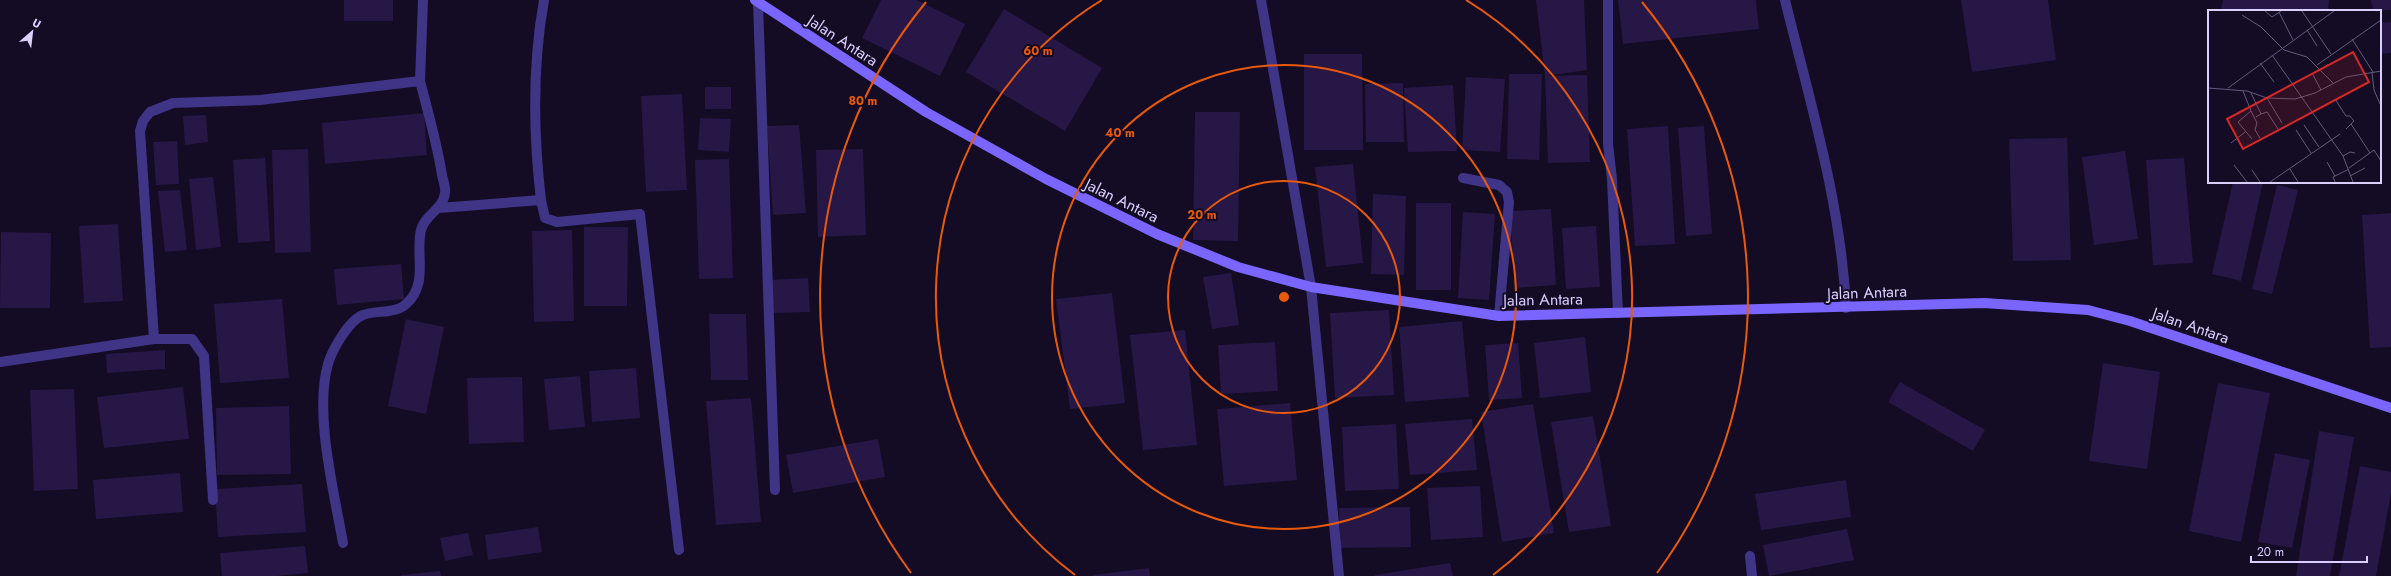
<svg xmlns="http://www.w3.org/2000/svg" width="2391" height="576" viewBox="0 0 2391 576" font-family="Jost,sans-serif">
<style>
.building{fill:#261746}
.lines{fill:none;stroke-linecap:round;stroke-linejoin:round}
.lane{stroke:#403486;stroke-width:10}
.street{stroke:#403486;stroke-width:10}
.secondary{stroke:#7a66ff;stroke-width:10}
.ring{fill:none;stroke:#e8590c;stroke-width:2}
.labels{text-anchor:middle;stroke-width:4;stroke-linejoin:round;paint-order:stroke}
.street-label{font-size:16px;fill:#dacfff;stroke:#130c24}
.inset-road{fill:none;stroke:#635a7c;stroke-width:1}
.view{fill:#d62828;fill-opacity:0.15;stroke:#d62828;stroke-width:2}
.inset-edge{fill:none;stroke:#dacfff;stroke-width:2}
.centre{fill:#e8590c;stroke:#130c24;stroke-width:2}
.ring-label{font-size:12px;text-anchor:middle;font-weight:bold;fill:#e8590c;stroke:#130c24;stroke-width:4;stroke-linejoin:round;paint-order:stroke}
</style>
<rect width="100%" height="100%" fill="#130c24"/>
<path class="building" d="M344,0H393V21H344Z
M881,0H917L965,24L940,76L862,38Z
M1536,0H1584L1587,70L1545,76Z
M1618,0H1756L1759,29L1623,44Z
M1961,0H2048L2056,60L1972,72Z
M2223,0H2329L2328,11H2221Z
M2371,0H2391V10L2373,11Z
M1004,9L1102,68L1065,131L966,72Z
M2391,22V53L2380,54V23Z
M1304,54H1362L1363,150H1304Z
M1509,74H1542L1539,160L1507,159Z
M1587,75L1590,162L1548,163L1545,76Z
M1466,77L1505,79L1500,152L1462,150Z
M1403,83L1404,142H1366L1365,84Z
M1453,85L1457,151L1408,152L1404,88Z
M705,87H731V109H705Z
M682,94L687,190L646,192L641,96Z
M1195,112H1240L1238,241L1193,240Z
M424,113L427,155L325,164L322,123Z
M206,115L208,142L185,145L183,116Z
M700,118L731,119L729,152L698,150Z
M799,125L806,213L773,215L767,126Z
M1668,126L1675,244L1635,246L1627,129Z
M1704,126L1712,234L1686,236L1678,128Z
M2067,138L2071,260L2013,261L2009,139Z
M177,141L179,184L156,185L153,142Z
M308,149L311,252L275,253L272,150Z
M863,149L866,235L818,237L816,150Z
M2125,151L2138,239L2094,245L2082,157Z
M265,158L270,241L238,243L233,160Z
M2184,158L2193,263L2153,265L2146,160Z
M729,159L733,278L699,279L695,160Z
M1353,164L1363,263L1326,267L1315,167Z
M213,177L221,247L196,250L189,179Z
M2233,182H2263L2241,281L2212,274Z
M2277,185L2298,190L2272,294L2252,289Z
M180,190L187,250L165,252L158,191Z
M1373,194L1406,196L1404,275L1371,274Z
M1416,203H1451V290H1416Z
M1551,209L1556,285L1515,288L1510,211Z
M1463,212L1495,214L1489,300L1458,298Z
M2391,213V347L2370,348L2362,215Z
M118,224L123,301L84,303L79,226Z
M1596,226L1600,287L1566,289L1562,228Z
M584,227H628L627,306H584Z
M572,230L574,321L534,322L532,231Z
M1,232L51,233L50,308H0Z
M401,264L404,299L337,305L334,269Z
M1231,273L1239,325L1212,329L1203,277Z
M808,278L810,312L770,313L769,280Z
M1112,293L1125,403L1070,409L1056,299Z
M282,299L289,378L220,383L214,304Z
M1389,310L1394,395L1335,398L1330,313Z
M709,314H746L748,380H711Z
M406,319L444,327L426,414L388,406Z
M1462,321L1469,397L1405,402L1399,327Z
M1185,330L1197,445L1143,450L1130,335Z
M1585,337L1591,392L1540,398L1534,343Z
M1275,342L1278,391L1221,394L1218,345Z
M1518,343L1522,398L1489,400L1485,345Z
M165,350V369L107,373L106,354Z
M2103,363L2160,372L2147,469L2089,461Z
M636,368L640,418L592,422L589,371Z
M580,376L585,427L549,430L544,379Z
M522,377L524,442L469,444L467,378Z
M1900,382L1985,430L1973,451L1888,402Z
M2218,383L2270,393L2241,542L2189,531Z
M183,387L189,439L104,448L97,397Z
M74,389L78,489L34,491L30,390Z
M751,398L761,522L716,525L706,401Z
M1290,403L1297,480L1224,486L1217,409Z
M1533,404L1554,533L1502,542L1481,412Z
M289,406L291,474L217,475L216,408Z
M1593,416L1611,526L1569,532L1551,422Z
M1472,419L1477,470L1410,475L1405,424Z
M1396,424L1399,489L1345,491L1342,427Z
M2319,431L2354,437L2330,576H2296Z
M878,439L885,477L793,493L786,455Z
M2275,453L2310,460L2292,548L2258,542Z
M2360,466L2391,472V493L2376,576H2339Z
M180,473L183,512L96,519L93,480Z
M1846,480L1851,517L1761,530L1755,494Z
M302,484L306,532L218,537L215,489Z
M1480,486L1483,537L1431,540L1427,488Z
M1410,507L1411,547L1340,548L1339,508Z
M538,527L542,552L488,560L485,535Z
M1847,529L1854,560L1769,576L1763,545Z
M468,533L473,555L445,561L440,538Z
M305,546L308,573L277,576H222L220,553Z
M1450,563L1453,576H1375V575Z
M1149,568L1150,576H1093V575Z
M440,571L441,576H401V575Z"/>
<g class="lines">
<path class="lane" d="M1463,178L1499,185L1507,192L1509,202L1499,316
M1750,556L1752,576"/>
<path class="street" d="M1261,0L1311,287L1339,576
M1608,0V144L1612,179L1618,313
M1785,0C1810,102 1841,203 1846,308
M758,3L775,490
M541,200L545,218L557,222L640,214L679,550
M439,208L541,200C533,132 532,67 544,0
M154,339L140,131L143,121L150,112L173,103L260,100L420,81L423,0
M0,362L154,339H192L204,356L213,500
M343,543C334,492 314,413 328,364C332,350 349,320 363,315C375,310 396,314 406,304C429,284 415,254 421,230C425,214 443,210 445,193C446,188 443,180 442,175C437,143 428,112 420,81"/>
<path class="secondary" d="M755,0L926,112L1046,179L1157,234L1238,267L1311,287L1499,316L1984,303L2088,310L2130,321L2391,408"/>
</g>
<g class="ring">
<circle cx="1284" cy="297" r="116"/>
<circle cx="1284" cy="297" r="232"/>
<path d="M1075 575A348 348 0 0 1 1102 0M1466 0A348 348 0 0 1 1493 575"/>
<path d="M911 573A464 464 0 0 1 926 2M1642 2A464 464 0 0 1 1657 573"/>
</g>
<g class="labels">
<g class="street-label">
<text transform="translate(843 40) rotate(33)" y="6">Jalan Antara</text>
<text transform="translate(1122 200) rotate(26)" y="6">Jalan Antara</text>
<text transform="translate(1867 292) rotate(-2)" y="6">Jalan Antara</text>
<text transform="translate(1543 299) rotate(-1)" y="6">Jalan Antara</text>
<text transform="translate(2191 325) rotate(19)" y="6">Jalan Antara</text>
</g>
</g>
<g transform="translate(2208 10)">
<rect width="173" height="173" fill="#130c24"/>
<path class="inset-road" d="M57,1L64,7L73,1M94,1L123,44M71,2L85,30M34,5L53,17L76,40L99,47L125,73M99,20L109,36M144,29L165,62M64,45L135,146L145,172M52,53L66,72M109,55L173,10M164,62L166,80L172,94M104,63L113,80M0,78L39,81L59,88L87,89L107,83L138,67L173,61M20,78L126,1M35,81L43,101L30,112L44,129M43,83L53,104L48,107M59,88L74,113M127,89L138,106H142L146,111L138,119M43,101L49,113L47,120L52,128M53,104L59,102L70,119M143,114L162,143M96,115L111,137M88,120L103,143M23,133L37,122M135,146L142,142L147,143M119,152L127,166M26,155L39,172M141,158L166,140L173,151M82,159L90,172M44,160L52,172M142,166L157,158M62,172L132,124M127,172L125,167L141,159"/>
<path class="view" d="M145,42L161,72L35,139L19,109Z"/>
<rect width="173" height="173" class="inset-edge"/>
</g>
<circle cx="1284" cy="297" r="6" class="centre"/>
<g class="ring-label">
<text x="1038" y="55">60 m</text>
<text x="863" y="105">80 m</text>
<text x="1120" y="137">40 m</text>
<text x="1202" y="219">20 m</text>
</g>
<g transform="translate(32 32) rotate(28)" stroke="#130c24" stroke-width="3" paint-order="stroke">
<path d="M0-3L7 15L0 10L-7 15Z" fill="#dacfff"/>
<text y="-6" font-size="11" font-weight="bold" text-anchor="middle" fill="#dacfff">U</text>
</g>
<path d="M2251 556v6h116v-6" fill="none" stroke="#dacfff" stroke-width="2"/>
<text x="2257" y="556" font-size="12" fill="#dacfff" stroke="#130c24" stroke-width="3" paint-order="stroke">20 m</text>
</svg>
